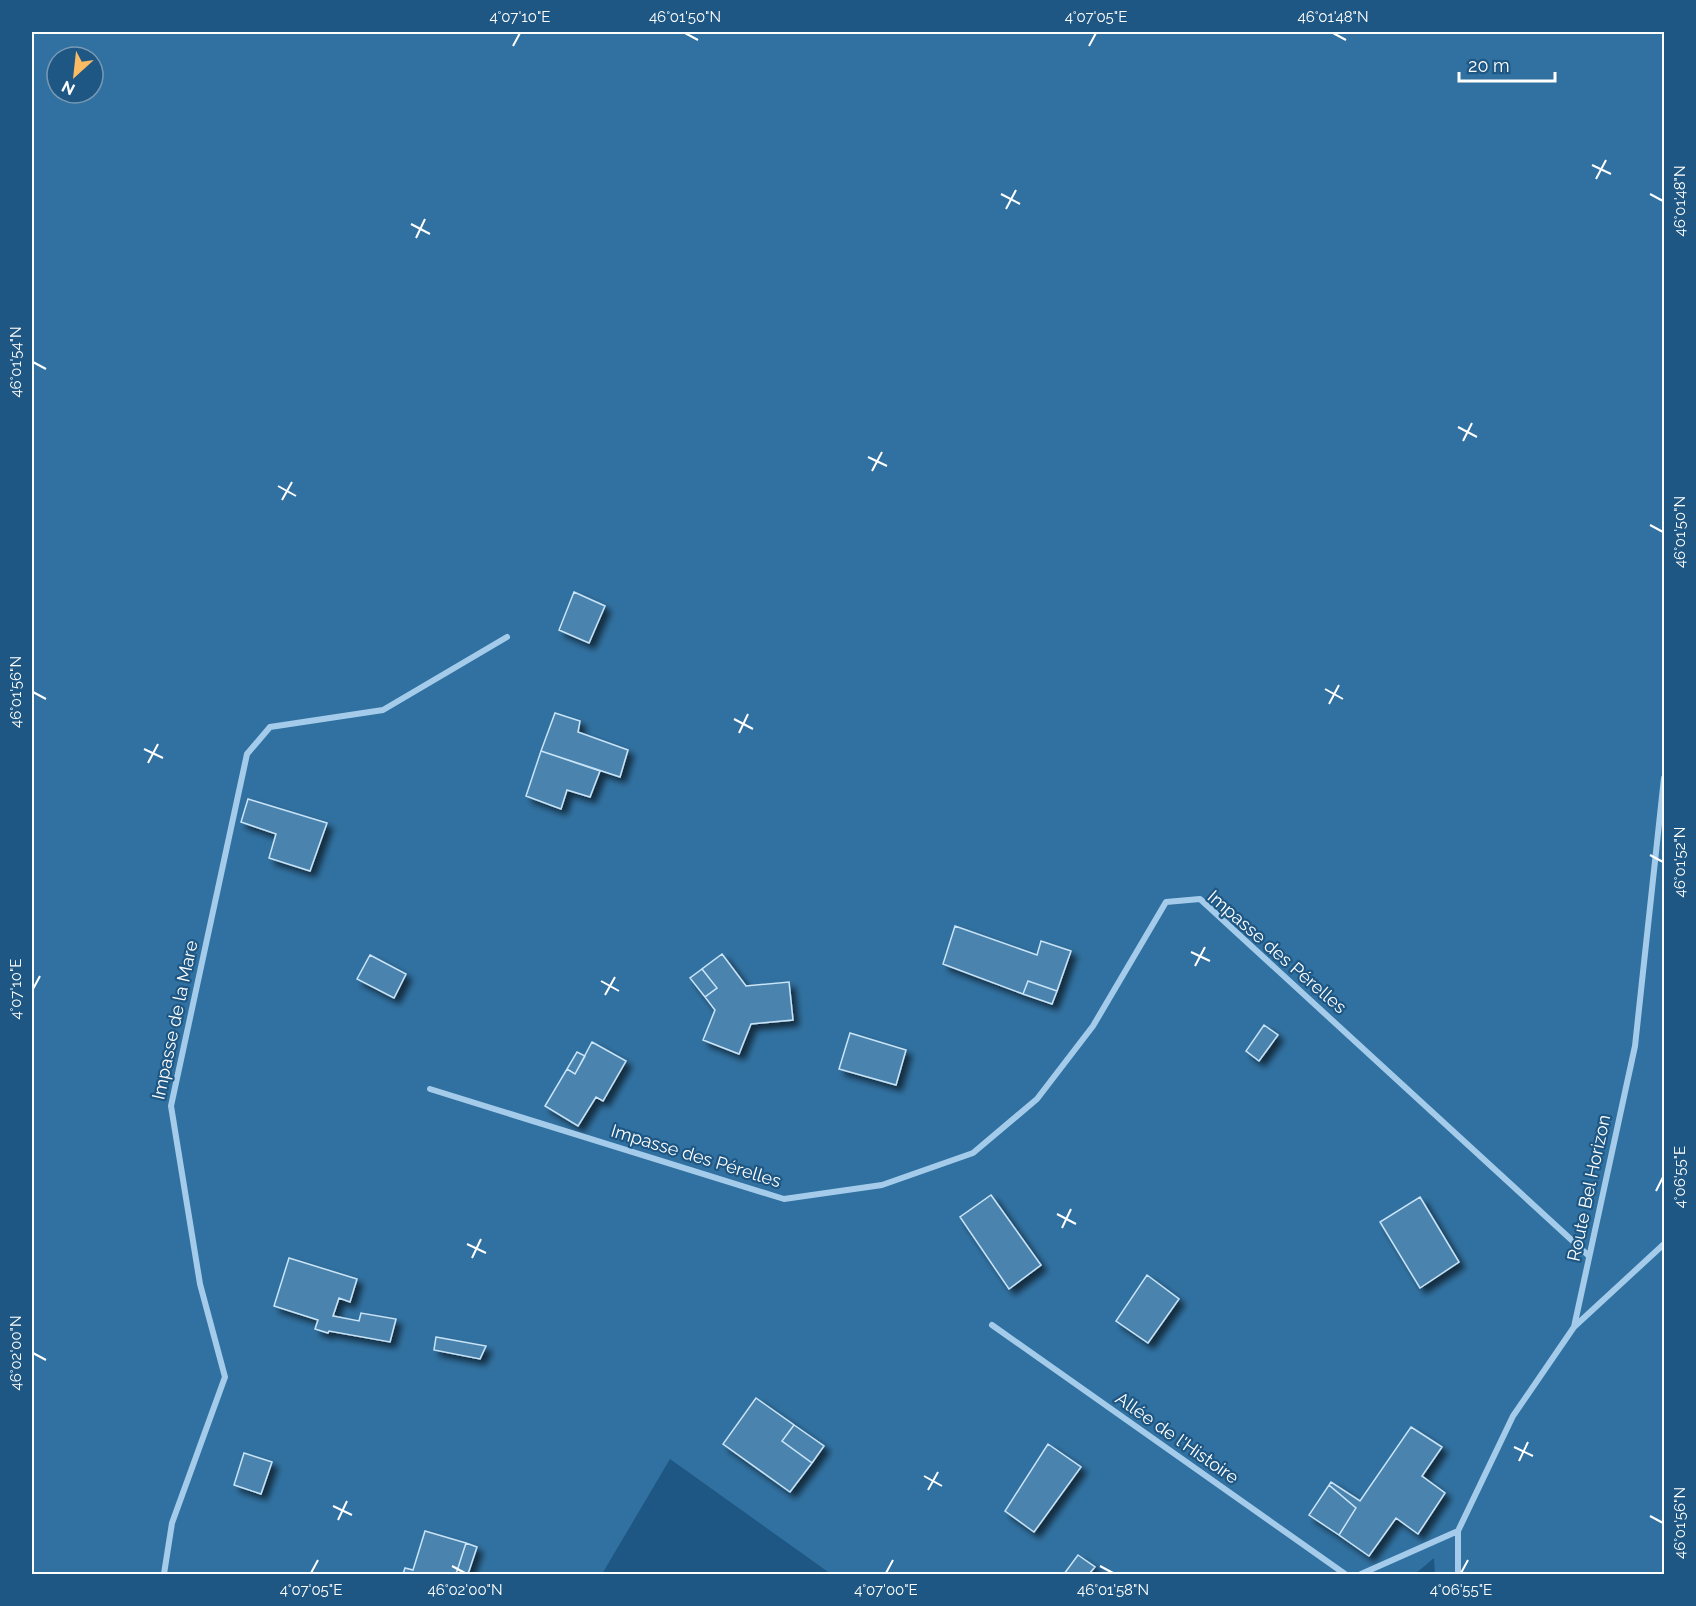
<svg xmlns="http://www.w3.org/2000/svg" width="1696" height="1606" viewBox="0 0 1696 1606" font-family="Raleway,sans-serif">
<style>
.green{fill:#3171a1;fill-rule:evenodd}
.building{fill:#4a83ae;stroke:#c9e4f7;stroke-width:1.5;filter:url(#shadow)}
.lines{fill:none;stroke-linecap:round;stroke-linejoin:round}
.minor{stroke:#a4ccea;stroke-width:6}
.ticks{fill:none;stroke:#fff;stroke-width:2}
.labels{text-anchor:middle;stroke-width:4.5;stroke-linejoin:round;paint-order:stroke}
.street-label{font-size:18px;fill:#fff;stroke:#1e5783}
.neatline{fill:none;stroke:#fff;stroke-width:2}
.ticks-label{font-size:15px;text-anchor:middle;fill:#fff}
</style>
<defs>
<filter id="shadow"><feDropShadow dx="5.5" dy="5.5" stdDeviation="3" flood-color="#0009"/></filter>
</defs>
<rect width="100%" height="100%" fill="#1e5783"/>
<path class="green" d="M32,32H1664V1574H1435L1434,1558L1415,1574H831L670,1459L602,1574H32ZM57,57H93V93H57Z"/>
<path class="building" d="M574,592L605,606L589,643L559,630Z
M555,713L580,721L578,732L628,750L620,777L541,751Z
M541,751L600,771L590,797L567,790L561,809L526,796Z
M248,799L327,823L310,871L269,858L276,834L241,822Z
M955,926L1037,955L1041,941L1071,951L1057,991L1028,981L1023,994L943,964Z
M722,954L746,986L789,982L793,1020L751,1024L739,1054L703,1040L715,1010L705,997L717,988L702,969Z
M370,955L406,974L394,998L357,979Z
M702,969L717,988L705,997L690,978Z
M1028,981L1057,991L1052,1004L1023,994Z
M1264,1025L1278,1035L1259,1061L1246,1051Z
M850,1033L906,1050L896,1085L839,1069Z
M592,1042L626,1061L603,1101L596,1097L578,1126L545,1106L567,1069L575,1074Z
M577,1052L585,1056L575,1074L567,1069Z
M991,1195L1041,1265L1009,1289L960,1217Z
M1420,1197L1459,1262L1420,1288L1380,1222Z
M289,1258L357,1279L350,1302L339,1298L333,1316L359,1321L361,1313L396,1319L390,1342L329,1331L328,1333L315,1329L318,1320L274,1306Z
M1147,1275L1179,1299L1148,1343L1116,1321Z
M436,1337L486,1346L480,1359L434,1350Z
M756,1398L794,1425L782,1441L812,1463L790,1492L723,1444Z
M794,1425L824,1446L812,1463L782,1441Z
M1411,1427L1442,1447L1422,1476L1445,1493L1418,1534L1396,1518L1369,1556L1339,1535L1356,1508L1329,1485L1331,1482L1360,1501Z
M1048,1444L1081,1467L1034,1532L1005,1511Z
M244,1453L272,1462L261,1494L234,1485Z
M1329,1485L1356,1508L1339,1535L1309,1515Z
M425,1531L466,1543L456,1574H403L405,1568L413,1570Z
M466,1543L477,1547L468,1574H456Z
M1078,1555L1095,1567L1089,1574H1064Z"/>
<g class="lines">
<path class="minor" d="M430,1089L784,1199L882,1185L973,1153L1037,1099L1093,1026L1166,902L1200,899L1589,1256
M992,1325L1345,1574
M1574,1327L1664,1244
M164,1574L172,1523L225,1377L200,1284L171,1106L247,754L270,727L383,710L507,637
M1361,1574L1458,1531
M1458,1574V1531L1513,1416L1574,1327L1635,1046L1664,778"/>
</g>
<path class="ticks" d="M685,33L698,40M1333,33L1346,40M513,46L520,33M1089,46L1096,33M1592,165L1611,174M1596,179L1606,160M1001,194L1020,204M1650,194L1663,201M1006,209L1016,190M411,224L430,234M416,238L425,219M33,362L46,369M1458,427L1477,437M1463,441L1472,423M868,457L887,466M872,471L882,452M278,486L296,496M282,500L292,482M1650,525L1663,532M1325,689L1343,699M33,692L46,699M1329,704L1339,685M734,719L753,729M739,733L748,714M144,749L163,758M148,763L158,744M1650,855L1663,862M1191,952L1210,961M1195,966L1205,947M601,981L619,991M33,989L40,976M605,995L615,977M1656,1191L1663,1177M1057,1214L1076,1224M1062,1228L1071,1209M467,1244L486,1253M472,1258L481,1239M33,1353L46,1360M1514,1447L1533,1456M1519,1461L1528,1442M924,1476L942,1486M928,1490L938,1472M333,1506L352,1515M1650,1516L1663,1523M338,1520L347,1501M452,1566L465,1573M1100,1566L1113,1573M311,1573L318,1560M886,1573L893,1560M1461,1573L1468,1560"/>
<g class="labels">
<g class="street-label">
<text transform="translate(1277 952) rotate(41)" y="6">Impasse des Pérelles</text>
<text transform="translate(175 1020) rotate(-78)" y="6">Impasse de la Mare</text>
<text transform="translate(696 1156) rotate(17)" y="6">Impasse des Pérelles</text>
<text transform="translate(1589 1188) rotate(-78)" y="6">Route Bel Horizon</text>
<text transform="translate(1177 1438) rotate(35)" y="6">Allée de l'Histoire</text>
</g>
</g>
<rect width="1696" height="1606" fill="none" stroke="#1e5783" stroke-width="66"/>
<g transform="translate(75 75) rotate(207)"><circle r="28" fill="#1e5783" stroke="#789ab5" stroke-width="1.5"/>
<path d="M0-4.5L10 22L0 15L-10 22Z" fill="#f9bb63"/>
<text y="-9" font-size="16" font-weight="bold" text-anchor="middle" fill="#ffffff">N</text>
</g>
<path d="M1459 72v9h96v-9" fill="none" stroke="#ffffff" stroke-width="3"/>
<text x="1468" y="72" font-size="18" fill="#ffffff" stroke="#1e5783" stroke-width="4.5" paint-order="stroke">20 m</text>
<rect x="33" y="33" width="1630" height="1540" class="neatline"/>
<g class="ticks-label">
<text x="520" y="22">4°07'10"E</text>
<text x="685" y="22">46°01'50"N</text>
<text x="1096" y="22">4°07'05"E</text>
<text x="1333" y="22">46°01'48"N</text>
<text transform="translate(1680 201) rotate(-90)" y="5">46°01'48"N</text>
<text transform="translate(16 362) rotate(-90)" y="5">46°01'54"N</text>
<text transform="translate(1680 532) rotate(-90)" y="5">46°01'50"N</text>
<text transform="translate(16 692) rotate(-90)" y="5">46°01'56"N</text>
<text transform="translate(1680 862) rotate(-90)" y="5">46°01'52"N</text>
<text transform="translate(16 989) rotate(-90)" y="5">4°07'10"E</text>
<text transform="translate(1680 1177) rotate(-90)" y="5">4°06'55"E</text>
<text transform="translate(16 1353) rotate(-90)" y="5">46°02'00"N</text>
<text transform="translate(1680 1523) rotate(-90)" y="5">46°01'56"N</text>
<text x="311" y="1595">4°07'05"E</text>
<text x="465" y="1595">46°02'00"N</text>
<text x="886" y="1595">4°07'00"E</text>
<text x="1113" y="1595">46°01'58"N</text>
<text x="1461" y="1595">4°06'55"E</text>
</g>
</svg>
